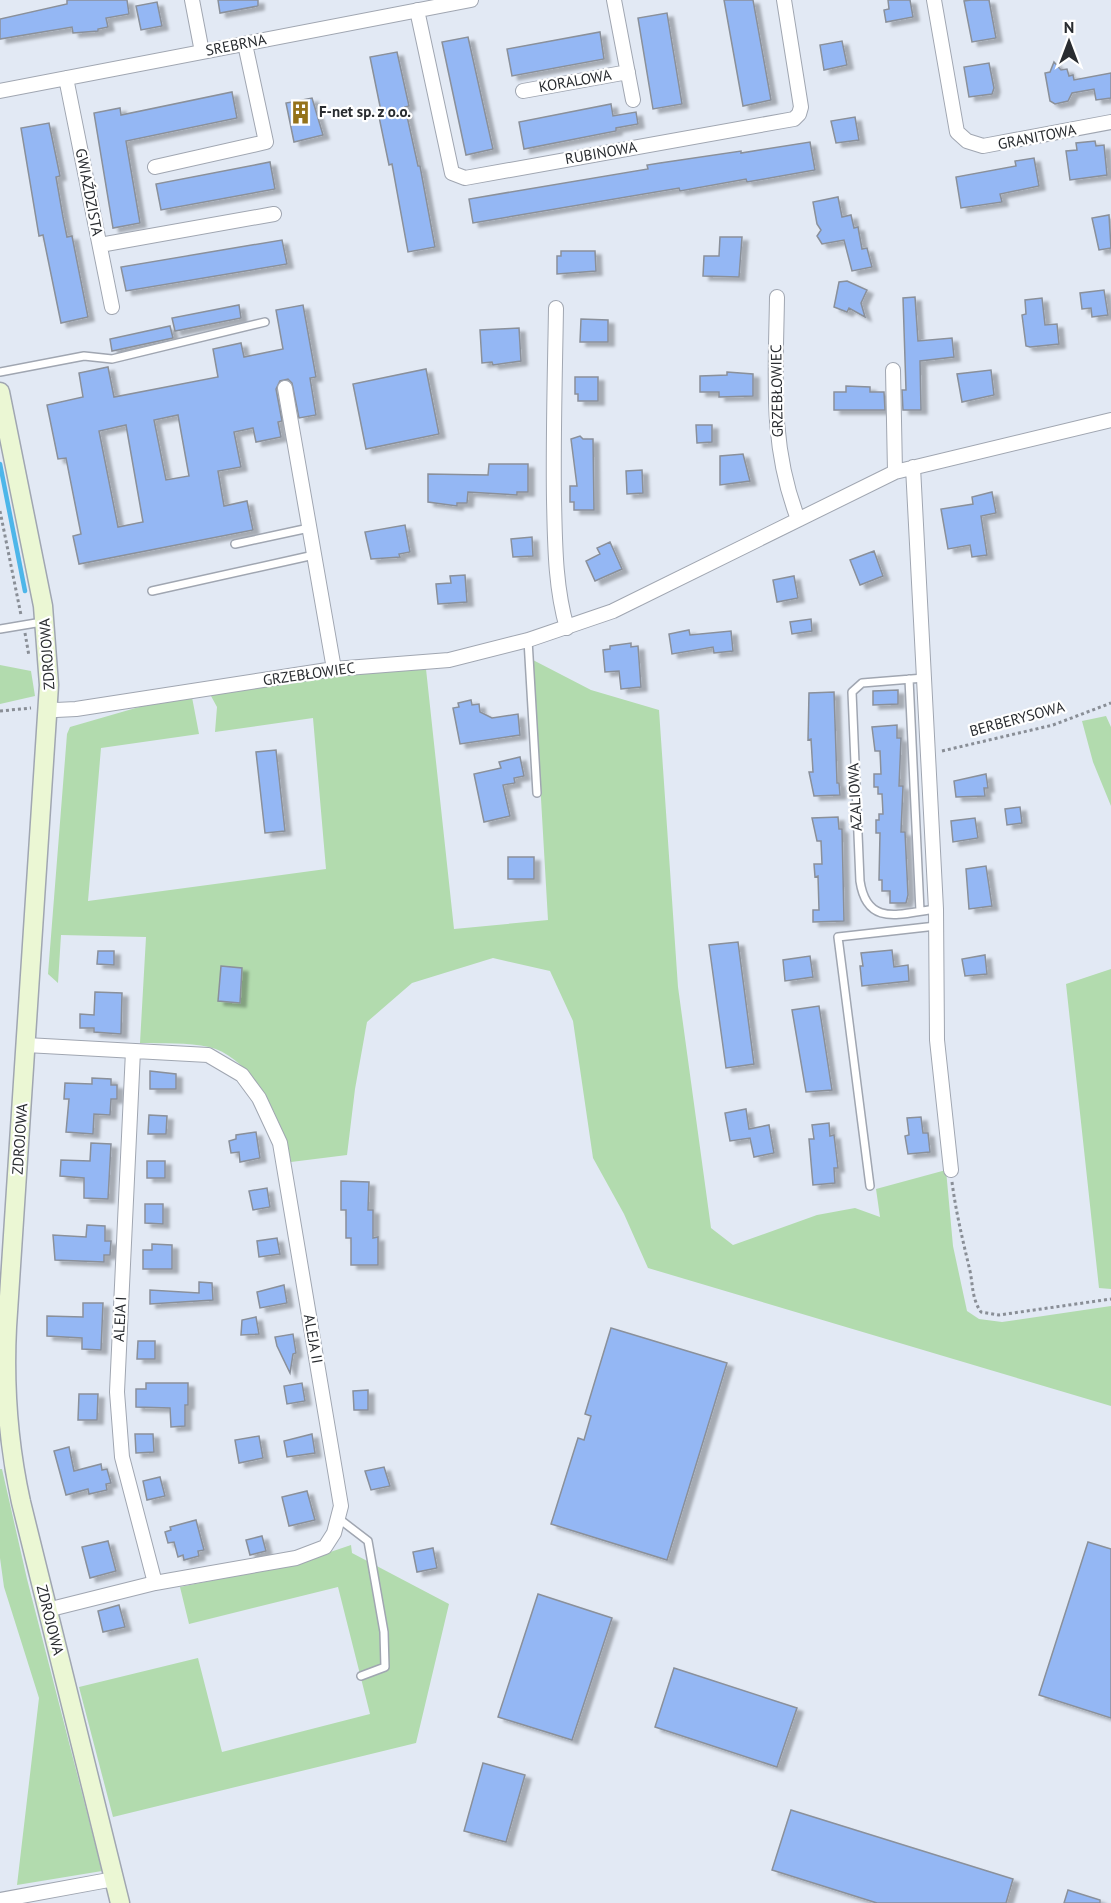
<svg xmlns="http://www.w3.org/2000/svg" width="1111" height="1903" viewBox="0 0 1111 1903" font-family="'PT Sans',sans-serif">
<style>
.green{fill:#b2dbae}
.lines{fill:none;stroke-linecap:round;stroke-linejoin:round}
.stream{stroke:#4eb6e9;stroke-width:4.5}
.building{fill:#94b7f4;stroke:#8a909a;stroke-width:1.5;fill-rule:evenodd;filter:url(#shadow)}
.lane-casing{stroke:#a0a6b1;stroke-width:10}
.street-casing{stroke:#a0a6b1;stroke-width:16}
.secondary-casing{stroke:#a0a6b1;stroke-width:21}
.path{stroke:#898e96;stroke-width:3;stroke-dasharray:3 3;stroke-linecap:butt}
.lane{stroke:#fff;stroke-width:7}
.street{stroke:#fff;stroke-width:14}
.secondary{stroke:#ebf7d4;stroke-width:18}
.labels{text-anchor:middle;stroke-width:4.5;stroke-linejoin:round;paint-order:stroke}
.street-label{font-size:15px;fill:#292c30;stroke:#fff}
.poi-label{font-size:15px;font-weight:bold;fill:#292c30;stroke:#fff;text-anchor:start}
</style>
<defs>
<filter id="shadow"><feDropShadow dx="6" dy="4" stdDeviation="1.5" flood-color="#0004"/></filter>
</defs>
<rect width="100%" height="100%" fill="#e2e9f4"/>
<path class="green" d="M533,660L591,690L659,710L678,987L711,1228L733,1245L817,1215L855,1208L880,1217L876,1189L946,1170L953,1246L967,1311L979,1319L1002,1322L1111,1306V1406L648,1268L624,1214L593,1158L573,1021L550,971L493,958L412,983L367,1022L355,1089L347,1155L291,1162C284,1122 252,1057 209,1047C188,1042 162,1044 140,1043L146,937L61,935L58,983L48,974L67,734L70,727L191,692L199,734L101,748L88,901L326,869L313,718L215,732L217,707L211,696L230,689L337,674L426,669L454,929L548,920Z
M0,665L31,671L35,696L0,704Z
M1106,716L1111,727V806L1093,762L1082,721Z
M1111,969V1289L1099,1288L1066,984Z
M0,1469H2L27,1579L102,1871L17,1885L39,1698L4,1587L0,1558Z
M351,1545L352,1553L449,1604L416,1743L113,1817L79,1687L198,1658L222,1752L370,1714L338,1587L189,1624L180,1587L298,1563Z"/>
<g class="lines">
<path class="stream" d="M0,464L25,591"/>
</g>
<path class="building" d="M67,0H127L129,14L106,18L108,27L98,29V31L73,33L72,27L0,39V19L67,4Z
M218,0H258V6L220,13Z
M724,0H753L771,100L743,106Z
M888,0H910L913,17L886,22L884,10L889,9Z
M971,0H989L996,38L972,42L964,1Z
M157,2L162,26L141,30L136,6Z
M667,13L682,104L653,109L638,18Z
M600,32L604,59L512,76L507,49Z
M468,37L493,149L466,155L442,42Z
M842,41L847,65L824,70L820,45Z
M397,52L409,106L405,107L418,166H420L435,247L408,252L392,164L389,165L378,112L381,111L370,57Z
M1054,62L1061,70L1067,69L1069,76L1073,75L1074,80L1111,73V98L1096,100L1094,89L1072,93L1068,101L1055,104L1050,101L1045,73L1050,72Z
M989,63L994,88L992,94L969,97L964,67Z
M232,92L237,118L126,141L140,223L113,228L94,113L120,108L121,115Z
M312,98L323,135L294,142L286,103Z
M611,104L613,116L636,112L638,124L616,128V131L524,149L519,122Z
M855,117L859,140L836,143L831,121Z
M49,123L60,176L56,177L63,217L67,237L72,236L88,317L61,323L43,235L39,236L21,128Z
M1095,141L1096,146L1104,145L1107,175L1070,180L1066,151L1077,150L1076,143Z
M810,142L815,170L747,182L746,179L680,191L679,188L473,223L469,199L648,169L647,165L660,163L741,151V153Z
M1034,158L1039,186L1000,194L1002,202L961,208L956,177L1016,166L1015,161Z
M270,162L275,189L161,210L156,184Z
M838,197L842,217L851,215L854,228L858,227L862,249L867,248L872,267L852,271L844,240L822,244L817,236L821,230L817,224L813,202Z
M1109,215L1111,248L1099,250L1092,218Z
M720,237H742L739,277L703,276L704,256H719Z
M282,240L287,264L126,291L121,267Z
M561,251H595L596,271L557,274V256H561Z
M847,281L867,290L861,303L865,317L849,308L847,312L834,307L839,282Z
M1104,290L1108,315L1092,317L1091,308L1082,309L1080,293Z
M915,297L918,341L952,338L954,357L920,361L921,410H903L902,390H906L903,298Z
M1042,298L1045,325L1057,324L1059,344L1030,347L1026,346L1022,315L1026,314L1025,300Z
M239,305L241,318L175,331L172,318Z
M303,305L316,377L310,378L316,415L299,418L292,383L288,379L280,381L276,389L282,421L278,422L281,437L256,442L253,428L234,432L241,467L218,471L224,506L247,501L253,530L79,564L73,536L81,534L66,458L58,459L47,405L83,397L79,373L108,367L114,397L218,377L213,349L241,343L244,357L283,349L276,310ZM178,415L189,476L166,480L154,420ZM126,425L143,522L118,527L99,431Z
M581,319L608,320V342H580Z
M170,326L173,338L112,351L110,339Z
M519,328L521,361L493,365L492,362L482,363L480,330Z
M426,369L439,434L366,449L353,384Z
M991,370L994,395L962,402L957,374Z
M727,372L753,374V396L719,397V392H700V376L727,375Z
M575,377H598V401H578V394H575Z
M846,386L870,387V392H884L885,410H834V392H846Z
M696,425H712V442L697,443Z
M580,436L583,439H593L594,510H574V502H570V486H577L571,439Z
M743,454L750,481L720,485V456Z
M489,464H528V492H517V495L468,492L467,503H457V506L428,502V474L488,475Z
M642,470L643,493L627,494L626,471Z
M992,492L996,513L981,516L987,555L972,557L970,545L948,549L941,509L973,504L972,497Z
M405,525L410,552L399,554L400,557L371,559L365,532Z
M532,537L533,556L513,557L511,539Z
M610,542L622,569L595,581L586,561L600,554L597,548Z
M874,551L883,576L860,585L850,560Z
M465,575L467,602L438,604L436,584L451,583L450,576Z
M794,576L798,598L777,602L773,580Z
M811,619L812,631L792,634L790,622Z
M689,630L690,635L731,631L733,651L714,653L713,647L672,654L669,634Z
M631,643V647L638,646L641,687L621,689L619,671L605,672L603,650L610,649V646Z
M898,690V704L873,705V691Z
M834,692L837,783H839L840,795L814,796L809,772H813L811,739L808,740L809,693Z
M471,700L472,705L479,704L480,712L492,718L518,714L520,735L460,744L453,708L459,707L458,703Z
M897,725V738H901L899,786H903L901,832H905L908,895L906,903H890V891H882V880H879L880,833H876V820H879V814H883L882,794H878V787H874V774H881L880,751H875L872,727Z
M276,750L285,831L265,833L256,752Z
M520,757L524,776L514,778L515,783L503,785L510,816L484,822L474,774L501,768L499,762Z
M986,774L988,788H984L985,796L956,797L954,781Z
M1020,807L1022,823L1007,825L1005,809Z
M838,817L839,829H842L844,921L813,922V910H819L818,876L815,877L814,864H822L821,841H817L812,818Z
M975,818L978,838L953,842L951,821Z
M508,857H534V879H508Z
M986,866L992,906L969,909L966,869Z
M738,942L754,1064L726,1068L709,945Z
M892,950L894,967L908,965L909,981L862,986L860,966H863L861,953Z
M98,951H114V965L97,964Z
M985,955L987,974L965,976L962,959Z
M810,956L813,977L785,981L783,960Z
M221,966L242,968L240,1003L218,1001Z
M95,992L122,993L121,1034L94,1032V1028H80V1014L94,1015Z
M819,1006L832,1090L806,1092L792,1010Z
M150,1071L176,1074V1089H150Z
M92,1078L111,1079V1085H117V1099H111L110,1115L94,1114L93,1134L66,1132L69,1099H64L65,1083L92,1084Z
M746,1109L749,1129L769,1125L774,1153L754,1157L750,1138L730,1141L725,1113Z
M149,1115L167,1116L166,1134H148Z
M921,1117L923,1133H928L930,1152L908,1154L905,1136L909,1135L907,1118Z
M829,1123L830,1136L834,1135L838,1168H834L835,1183L813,1185L809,1139H814L812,1125Z
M256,1132L260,1158L240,1162L239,1152L231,1153L229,1141L236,1139V1135Z
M91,1143L111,1144L108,1199L84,1198V1178L60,1176L61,1160L90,1161Z
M147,1161H165V1178H147Z
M341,1181L369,1182L368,1210H373V1238L378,1237V1265H351V1238H346V1210H341Z
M267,1188L270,1207L253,1210L249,1191Z
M145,1204H163V1224L145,1223Z
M87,1225L105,1226V1241H111L110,1255H104V1262L55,1260L53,1235L86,1237Z
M277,1238L280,1254L259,1257L257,1241Z
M152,1244L172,1245V1269H143V1250H152Z
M199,1282L212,1283L213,1300L150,1304V1290L199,1293Z
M284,1285L287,1303L260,1308L257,1292Z
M83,1303H103L101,1350L82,1349V1338L47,1336V1316L83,1317Z
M256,1317L259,1334L241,1335L242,1320Z
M611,1328L727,1363L667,1560L551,1524L578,1438L584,1440L591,1416L585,1414Z
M293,1334L296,1353L293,1354L290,1373L277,1346L275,1337Z
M138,1341H155V1359H137Z
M146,1383H188V1405H185V1426L171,1427L170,1408L136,1407V1389H146Z
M302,1383L305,1401L287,1404L284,1386Z
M368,1390V1410H354L353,1391Z
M79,1394H98L97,1420H78Z
M135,1434H153L154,1452L136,1453Z
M312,1434L315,1453L287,1457L284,1441Z
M259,1436L263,1458L239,1463L235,1440Z
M69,1447L74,1471L101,1464L102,1470L107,1469L111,1483L106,1484L107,1490L89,1494L88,1489L66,1495L54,1451Z
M384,1467L390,1486L371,1490L365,1471Z
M160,1477L165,1496L147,1500L143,1481Z
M307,1491L315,1520L289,1526L282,1497Z
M196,1520L204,1550L198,1551L199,1556L184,1560L183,1555L178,1557L174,1542L168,1543L165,1532L171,1530L170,1527Z
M262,1536L266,1551L250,1555L246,1540Z
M108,1541L116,1571L90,1578L82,1547Z
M1088,1542L1111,1549V1718L1039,1695Z
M433,1548L437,1568L417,1572L413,1552Z
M538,1594L612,1618L572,1740L498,1717Z
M119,1605L125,1627L103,1632L98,1611Z
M674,1668L797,1708L777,1767L655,1727Z
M483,1763L525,1775L506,1842L464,1831Z
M791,1810L1013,1879L1006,1903H877L772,1870Z
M1068,1890L1100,1900V1903H1064Z"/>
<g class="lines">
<defs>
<path id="lane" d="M0,372L84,356L112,359L265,322
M235,544L309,528
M152,591L314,555
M0,629L42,622
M528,640L537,793
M924,678L862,683L852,692L860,881C867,928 901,913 936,909
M909,679L920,911
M870,1186L838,937L936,926
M338,1518L368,1541L384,1632L385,1667L361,1676"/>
<path id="street" d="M192,0L202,52
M614,0L633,100
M934,0L957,132L967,141L983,146L1111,122
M417,10L452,173L465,178L794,119L799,114L801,107L784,0
M66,78L112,307
M0,91L471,0
M523,91L628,72
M155,167L266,142L245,44
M100,245L274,214
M777,297C776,375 769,444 798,519
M556,308C555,372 553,436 554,500C555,543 555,587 567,628
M893,370L895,472
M285,388L334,669
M913,467L936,909L937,1040L951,1170
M49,707L56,710L76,709L334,669L449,660L528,640L613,611L895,472L1111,420
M26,1045L208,1055L242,1075L259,1098L280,1143L341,1506L334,1533L325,1547L296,1558L155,1583L47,1610
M133,1051L117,1392L122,1457L155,1583
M0,1900L114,1879"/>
<path id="secondary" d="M0,392L43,606L49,685L7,1327C4,1387 8,1443 21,1502L120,1903"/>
</defs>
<use href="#lane" class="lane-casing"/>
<use href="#street" class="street-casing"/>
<use href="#secondary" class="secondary-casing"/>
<path class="path" d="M0,511L21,615
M25,633L29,656
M0,711L31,708
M942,751L1053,725L1111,703
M952,1182C956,1213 963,1241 970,1271C973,1286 972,1299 981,1312L999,1315L1111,1299"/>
<use href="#lane" class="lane"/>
<use href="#street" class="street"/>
<use href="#secondary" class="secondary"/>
</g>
<defs>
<symbol id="building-bare" viewBox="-9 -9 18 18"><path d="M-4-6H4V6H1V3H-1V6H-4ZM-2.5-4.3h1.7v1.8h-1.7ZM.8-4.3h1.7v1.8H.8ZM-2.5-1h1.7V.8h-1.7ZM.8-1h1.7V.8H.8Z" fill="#94721a" stroke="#fff" stroke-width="2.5" paint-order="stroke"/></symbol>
</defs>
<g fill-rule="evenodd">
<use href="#building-bare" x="284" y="96" width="33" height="33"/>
</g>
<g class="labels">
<g class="street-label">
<text transform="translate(236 45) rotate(-11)" y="5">SREBRNA</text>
<text transform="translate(575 81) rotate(-10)" y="5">KORALOWA</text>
<text transform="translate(1037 137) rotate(-11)" y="5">GRANITOWA</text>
<text transform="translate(601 153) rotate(-10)" y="5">RUBINOWA</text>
<text transform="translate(89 192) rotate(79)" y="5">GWIAŹDZISTA</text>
<text transform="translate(777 391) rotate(-91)" y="5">GRZEBŁOWIEC</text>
<text transform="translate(47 654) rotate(-94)" y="5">ZDROJOWA</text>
<text transform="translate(309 674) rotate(-8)" y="5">GRZEBŁOWIEC</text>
<text transform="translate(1017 719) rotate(-15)" y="5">BERBERYSOWA</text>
<text transform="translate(855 797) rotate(-93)" y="5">AZALIOWA</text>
<text transform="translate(20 1139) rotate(-86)" y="5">ZDROJOWA</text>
<text transform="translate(120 1319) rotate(-87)" y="5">ALEJA I</text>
<text transform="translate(313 1339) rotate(80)" y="5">ALEJA II</text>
<text transform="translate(50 1620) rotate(76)" y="5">ZDROJOWA</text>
</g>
<g class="poi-label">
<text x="319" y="117">F-net sp. z o.o.</text>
</g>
</g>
<g transform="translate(1069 42)" stroke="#ffffff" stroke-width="4.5" paint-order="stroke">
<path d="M0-4.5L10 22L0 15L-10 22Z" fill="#292c30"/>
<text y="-9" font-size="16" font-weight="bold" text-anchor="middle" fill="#292c30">N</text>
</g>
</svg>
